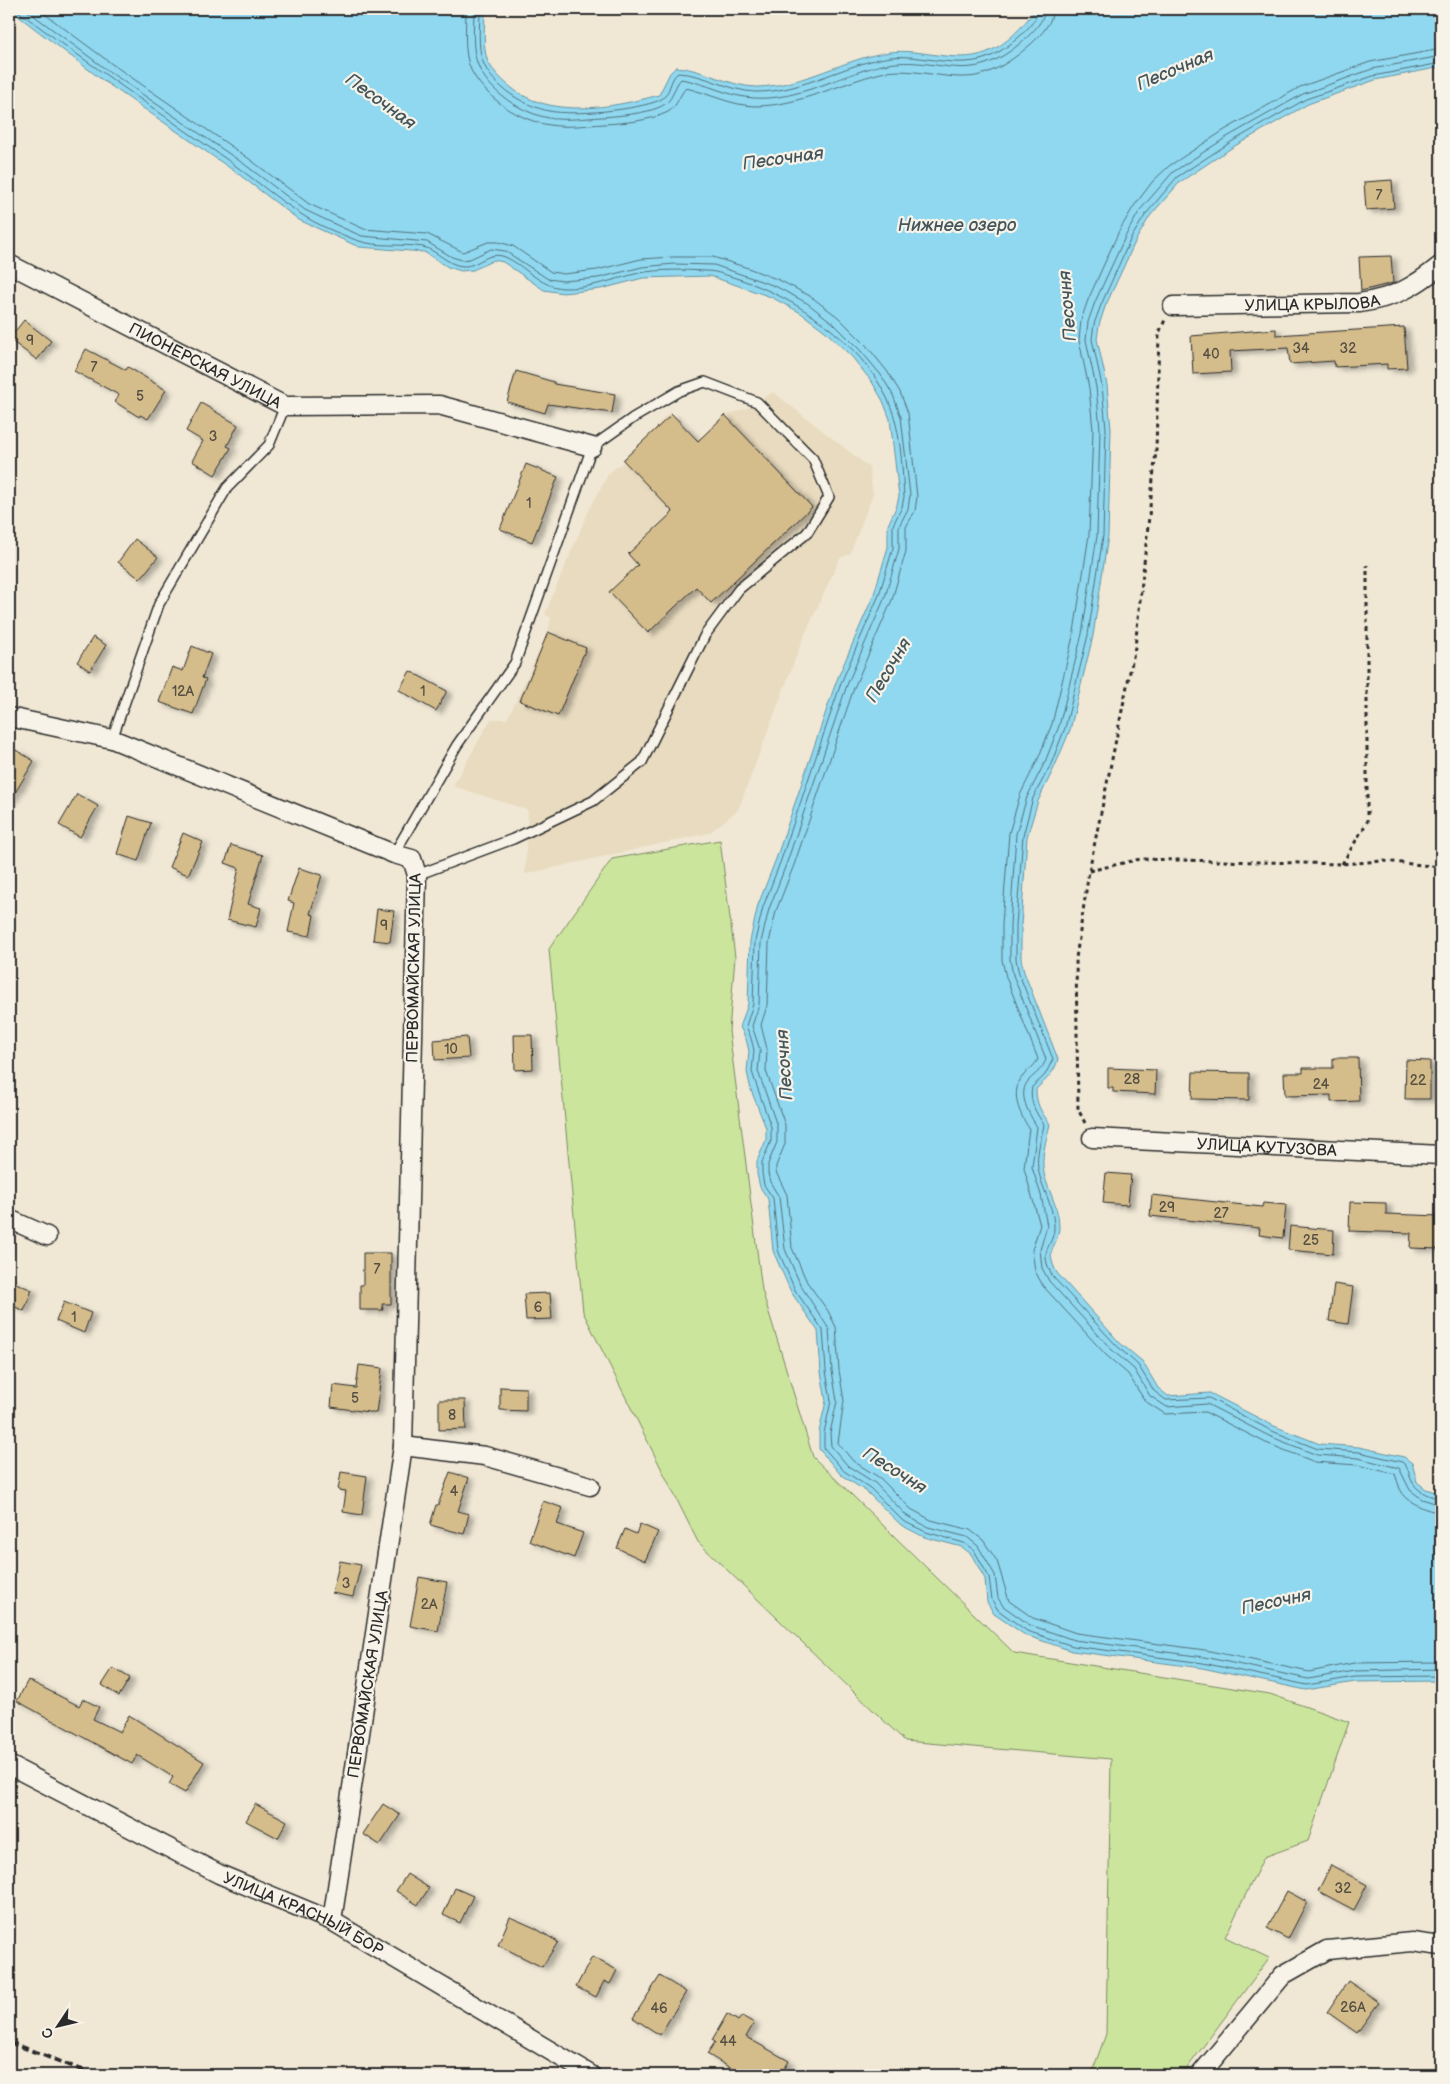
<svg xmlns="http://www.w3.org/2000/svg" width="1450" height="2084" viewBox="0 0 1450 2084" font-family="'Balsamiq Sans',sans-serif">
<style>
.built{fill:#e8dbbf}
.green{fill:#cbe69c;stroke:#7b8864}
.water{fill:#8fd8f0;stroke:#6793a1}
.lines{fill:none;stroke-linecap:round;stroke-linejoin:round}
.shore{stroke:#53707a;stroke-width:1}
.building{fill:#d4bc8b;stroke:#2b2b2b;filter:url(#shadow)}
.service-casing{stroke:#2b2b2b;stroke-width:12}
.minor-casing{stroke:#2b2b2b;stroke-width:21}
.path{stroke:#2b2b2b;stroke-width:3;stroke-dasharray:4 4;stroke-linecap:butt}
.service{stroke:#f7f3e8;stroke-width:9}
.minor{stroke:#f7f3e8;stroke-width:18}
.rail{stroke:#2b2b2b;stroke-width:4;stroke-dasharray:8 4;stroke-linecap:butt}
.labels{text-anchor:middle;stroke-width:4.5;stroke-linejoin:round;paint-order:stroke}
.number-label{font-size:14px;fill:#554f43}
.street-label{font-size:16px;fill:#2b2b2b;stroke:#f7f3e8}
.water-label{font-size:18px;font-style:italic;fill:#44565c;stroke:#f7f3e8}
</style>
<defs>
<filter id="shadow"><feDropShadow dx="5.5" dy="3" stdDeviation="2.5" flood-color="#0004"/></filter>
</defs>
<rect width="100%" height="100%" fill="#f0e8d5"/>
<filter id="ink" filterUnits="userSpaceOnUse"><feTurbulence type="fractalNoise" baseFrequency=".02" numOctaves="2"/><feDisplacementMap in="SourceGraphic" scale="10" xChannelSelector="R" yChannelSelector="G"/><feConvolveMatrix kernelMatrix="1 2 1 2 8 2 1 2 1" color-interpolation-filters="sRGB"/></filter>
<g filter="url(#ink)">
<path class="built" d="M773,392L869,467L873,494L850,554L840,558L802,641L738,810L709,833L525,874L528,810L453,786L491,719H507L517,699L548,632L551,618L545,614L588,512L609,473L626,460L670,412L698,440L727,415L747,408Z"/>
<path class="green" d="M720,840L735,957L729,1031L762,1290L813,1457L1014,1653L1270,1694L1349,1722L1308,1841L1264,1857L1225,1937L1269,1958L1182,2075H1091L1106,2034L1111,1759L905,1741L698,1542L583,1312L549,949L612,859Z"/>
<path class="water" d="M9,9H485C485,25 482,47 488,62C493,71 501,79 508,85C548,120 611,108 659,95L670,73L676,67C704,69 730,87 757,87C804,86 845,58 890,52C921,48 955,64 985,53C1007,45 1022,27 1036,9H1441V67L1375,80L1308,104L1233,147L1180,182L1150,216L1136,240L1105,307L1099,325L1097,339L1107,385L1111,429L1108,536L1093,636L1070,730L1055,766L1038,801L1027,837L1021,926V959L1024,972L1058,1059C1055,1072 1046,1080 1036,1089C1036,1104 1041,1112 1050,1124C1047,1138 1042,1152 1043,1166C1044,1185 1059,1204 1059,1226C1059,1248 1043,1247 1057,1273L1120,1343L1142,1361L1158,1388L1168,1396L1210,1393L1274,1426L1320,1444L1359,1447L1404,1457L1412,1463L1417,1482L1426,1489L1441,1494V1681L1355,1682L1306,1690L1202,1668L1072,1651L1025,1635L994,1614L987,1602L985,1579L971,1554L962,1547L924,1537L901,1525L867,1492L841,1475L819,1449V1432L826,1401L821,1372L818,1331L791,1292L773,1251L768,1199L760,1187L757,1174V1161L766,1140V1128L751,1090L747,1072L749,1051L746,1039L740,1027L748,1004L750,941L758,905L776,859L836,682L874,594L888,547V525L897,505L899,496L890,419L883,401L872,382L852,357L825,331L801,313L771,297L710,276L643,278L601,289L563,293L544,290L503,262L494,260L473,270L461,271L448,267L424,252L359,247L299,220L237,173L101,79Z"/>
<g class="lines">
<path class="shore" d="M15,9C85,61 157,111 229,161C253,178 276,198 301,214C317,225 338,233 356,240C377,248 401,243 423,247C437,250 447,265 463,266C478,267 488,250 505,257C526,266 538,286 563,288C589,289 614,279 639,273C661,269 685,270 706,271C717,271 728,276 739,279C797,298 860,342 887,398C901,427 902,465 904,497L902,507L893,525V548L879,595L841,683L781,860L763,907L755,941L753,1004L746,1026L751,1038L754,1050L752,1072L771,1127V1141L762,1162V1173L764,1185L773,1198L778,1250L795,1290L823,1330L826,1371L831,1401L824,1433V1448L844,1471L870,1488L903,1521L926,1532L964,1543L974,1550L989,1577L992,1600L998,1610L1027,1631L1073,1646L1203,1663L1307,1685L1355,1677L1441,1676
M25,9L107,70L244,164L305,210L343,228L362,236L427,242L452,257L462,260L470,259L491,249L505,251L548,279L563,281L598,278L642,267L674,264L714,265L775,286L807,303L833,323L860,350L881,375L893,395L901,417L910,495L908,509L899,526V549L885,597L847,685L787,862L769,909L761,942L759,1005L752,1026L760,1050L758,1071L777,1126V1142L768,1164V1173L770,1182L779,1197L785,1249L801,1286L829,1329L832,1371L837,1401L830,1433L831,1446L848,1466L875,1483L907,1516L928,1527L967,1537L978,1546L995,1575L998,1598L1003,1606L1030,1625L1074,1640L1204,1657L1308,1679L1355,1671L1441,1669
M38,9L112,64L248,158L309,204L364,229L427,234L463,252L488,242H498L513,246L551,272L564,274L597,270L641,259L673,257H713L748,268L779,280L810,296L838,317L866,345L887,371L900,392L908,413L917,497L915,511L906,527V551L892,600L854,688L794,865L776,911L769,943L767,1006L761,1025L767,1049L766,1071L785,1125V1144L776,1166V1172L787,1195L792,1248L807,1282L828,1311L836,1327L839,1370L844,1401L838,1443L853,1461L880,1478L911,1509L931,1520L970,1530L983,1540L997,1561L1009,1601L1033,1618L1076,1633L1205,1650L1309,1672L1354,1663L1441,1662
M466,9C466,27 463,53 471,70C485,98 520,121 550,125C568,128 586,125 604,124C623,123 650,121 668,112C678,106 679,95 686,88C708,93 732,106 756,106C799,106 840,83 881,73C913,66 945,81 976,76C998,71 1015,58 1031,44C1041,35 1053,22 1053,9
M474,9C474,26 471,49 478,65C488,92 522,113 549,118C566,121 585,118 602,117C618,116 653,113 665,104C674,98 674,86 681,79C706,83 729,97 754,98C796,101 839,76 878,66C940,51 966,93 1025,39C1033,32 1045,20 1045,9
M480,9C480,25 477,47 483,62C492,87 525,106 549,111C573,116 637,110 660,100C671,95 669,79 678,73C705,74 729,91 755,92C802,93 845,63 891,57C923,54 958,70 989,57C1004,51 1037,26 1039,9
M1441,49L1370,62L1300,87L1223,131L1169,166L1153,181L1134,206L1119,231L1088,300L1081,320L1079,340L1089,388L1093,430L1089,535L1074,632L1052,724L1038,759L1020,795L1009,833L1002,924V960L1006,977L1038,1059C1035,1066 1028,1070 1023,1076C1009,1092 1020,1115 1029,1128L1024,1168L1040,1225L1032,1250L1035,1271L1043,1286L1106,1355L1128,1374L1145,1401L1165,1414L1205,1412L1266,1443L1315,1462L1357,1465L1395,1474C1397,1479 1398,1484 1400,1489C1406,1502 1427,1512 1441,1512
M1441,56L1372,69L1303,94L1227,137L1173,172L1140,210L1126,235L1095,302L1088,322L1086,340L1096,387L1100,429L1097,536L1082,634L1059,726L1045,762L1027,797L1016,834L1010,925V959L1013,975L1046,1059C1043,1069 1036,1073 1029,1080C1016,1094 1030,1115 1037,1127L1032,1167L1041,1195L1047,1226L1040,1250L1042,1268L1049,1281L1112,1350L1134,1369L1150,1396L1167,1407L1207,1404L1269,1436L1317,1455L1358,1458L1399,1468L1410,1490L1422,1499L1441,1505
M1441,63L1373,76L1306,99L1231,142L1177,177L1146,214L1131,238L1101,305L1094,324L1092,339L1102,386L1106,429L1103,536L1088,635L1065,728L1051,764L1033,798L1023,836L1016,925V959L1019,974L1053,1059L1045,1075L1032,1087C1029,1103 1036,1112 1044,1125C1041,1139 1036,1154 1038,1168C1041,1187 1053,1204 1054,1225C1055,1248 1036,1247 1053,1277L1117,1346L1138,1365L1154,1391L1166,1400L1209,1398L1272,1431L1318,1449L1359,1452L1402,1462C1410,1468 1408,1475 1413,1483C1418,1492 1432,1498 1441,1498"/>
</g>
<path class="building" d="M1392,180L1394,208L1366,210L1364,182Z
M1391,256L1393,283L1361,291L1359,257Z
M24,320L51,341L37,360L9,339Z
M1404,327L1407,368L1387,369V364L1335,367L1334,361L1290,364L1288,348L1230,351L1231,372L1193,374L1191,336L1276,329V335Z
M86,349L126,370L128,367L166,390L148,419L140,415L139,417L115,402L119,395L74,371Z
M516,371L554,382V384L615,394L612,413L548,404L545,413L507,402Z
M201,403L238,425L227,446L231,448L215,475L192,461L203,441L186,431Z
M672,414L698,441L725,415L812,507L711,603L696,587L648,633L609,592L638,565L628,554L673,512L623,460Z
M526,464L558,477L532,542L500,529Z
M135,539L158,557L140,579L118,562Z
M548,632L586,648L558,716L520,701Z
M93,637L106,645L90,671L77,662Z
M192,646L211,654L202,678L206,679L193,714L159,702L172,667L183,671Z
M410,671L447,691L436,711L399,690Z
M16,750L34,761L9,803V763Z
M77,794L98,806L80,837L59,825Z
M129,816L151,823L138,861L117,854Z
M183,833L203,842L188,875L169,867Z
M231,845L263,855L248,904L261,908L256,927L227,920L239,868L225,863Z
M299,868L322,875L310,914L314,915L310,936L288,932L294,903L288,901Z
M377,909L394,911L390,942L373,940Z
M514,1035H532L533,1069L515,1070Z
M467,1037L469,1058L435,1060L434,1040Z
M1333,1058H1358L1359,1101L1331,1102V1095L1285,1096L1284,1073H1303V1068H1333Z
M1406,1060L1430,1061V1099H1405Z
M1108,1068L1156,1070L1155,1094L1113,1092V1088H1108Z
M1193,1072L1249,1073V1100L1192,1099Z
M1106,1173L1131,1175L1128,1205L1103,1203Z
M1152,1195L1262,1207L1263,1203L1286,1205L1283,1238L1259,1235L1260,1228L1150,1216Z
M1350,1202L1386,1203V1214L1441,1216L1440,1249L1410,1248L1411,1233L1349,1231Z
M1290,1226L1334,1230L1333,1254L1288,1250Z
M363,1253H391V1304H382L383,1310H360V1285H363Z
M9,1280L32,1290L24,1311L9,1304Z
M1334,1284L1353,1287L1348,1324L1329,1321Z
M550,1293L552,1319L526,1320L524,1294Z
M64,1302L91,1313L84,1333L56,1321Z
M359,1365L382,1368L376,1413L331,1407L333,1385L356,1388Z
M500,1387L526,1388V1411L500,1410Z
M439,1400H465L466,1429L439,1430Z
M341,1472L367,1476L362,1515L343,1512L346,1491L338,1490Z
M450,1472L469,1478L458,1511L469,1514L464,1534L430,1525L436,1505H438Z
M543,1501L563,1508L557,1524L583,1533L574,1558L529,1541Z
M640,1524L658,1532L645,1561L617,1548L625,1529L636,1534Z
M340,1561L361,1565L353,1597L332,1593Z
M419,1577L447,1582L438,1631L410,1626Z
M113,1668L130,1678L119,1696L102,1685Z
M28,1680L79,1706L83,1699L99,1707L93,1719L120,1732L129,1715L204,1762L185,1793L169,1784L173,1777L137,1755L132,1764L17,1701Z
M255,1804L287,1821L278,1838L246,1821Z
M383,1804L400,1815L380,1845L363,1834Z
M1331,1865L1367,1885L1354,1910L1318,1891Z
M407,1874L429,1888L418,1905L396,1891Z
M455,1888L473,1896L460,1923L443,1915Z
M1287,1891L1307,1902L1288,1939L1267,1928Z
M510,1917L535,1928L558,1942L542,1967L498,1945Z
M592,1957L617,1970L610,1984L604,1981L596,1997L576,1987Z
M660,1976L686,1992L660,2035L633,2018Z
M1348,1981L1379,2002L1357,2033L1327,2012Z
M727,2014L738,2021L742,2016L754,2023L746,2037L789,2061L781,2075H742L707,2054L715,2042L712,2040Z"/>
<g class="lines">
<defs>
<path id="service" d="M112,739L159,604L227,488L269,445L285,406
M394,854L457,745L515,663L592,447L633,418L679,391L705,382L757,402L813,459L829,497L807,533L739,589L705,635L642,762L593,801L513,839L417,875"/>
<g id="minor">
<path id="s1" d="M9,264L285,406L439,405L592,447"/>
<path id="s2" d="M1173,306L1359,303C1395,298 1414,287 1441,265"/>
<path d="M9,717L112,739L394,854L412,859L417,875L403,1446L332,1921"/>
<path id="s3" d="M1092,1138L1441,1155"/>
<path d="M9,1219L47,1236"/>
<path d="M403,1446L485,1456L590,1486"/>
<path id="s4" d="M9,1765L219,1874L332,1921L591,2075"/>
<path d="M1200,2075L1283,1975L1327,1950L1412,1942L1441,1946"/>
</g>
</defs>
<use href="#service" class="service-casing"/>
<use href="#minor" class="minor-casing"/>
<path class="path" d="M1342,864L1367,822V565
M1089,871L1140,859L1341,864L1383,861L1441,867
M1085,1123L1078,1109L1076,958L1089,871L1135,647L1156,451L1159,333L1165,320"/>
<use href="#service" class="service"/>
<use href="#minor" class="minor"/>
<path class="rail" d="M9,2042L95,2075"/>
</g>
</g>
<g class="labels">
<g class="number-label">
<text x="1379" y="200">7</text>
<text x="30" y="345">9</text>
<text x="1301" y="353">34</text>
<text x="1348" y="353">32</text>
<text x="1211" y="359">40</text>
<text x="94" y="372">7</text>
<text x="140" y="401">5</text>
<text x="213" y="441">3</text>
<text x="529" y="508">1</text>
<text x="183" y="696">12А</text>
<text x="423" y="696">1</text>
<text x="384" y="930">9</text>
<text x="451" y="1054">10</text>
<text x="1132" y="1084">28</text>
<text x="1418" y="1085">22</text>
<text x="1321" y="1089">24</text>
<text x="1167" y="1212">29</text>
<text x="1221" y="1218">27</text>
<text x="1311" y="1245">25</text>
<text x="377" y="1274">7</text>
<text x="538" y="1312">6</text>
<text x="74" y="1322">1</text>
<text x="355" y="1403">5</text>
<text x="452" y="1420">8</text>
<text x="454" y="1496">4</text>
<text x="346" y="1588">3</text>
<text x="429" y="1609">2А</text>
<text x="1343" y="1893">32</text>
<text x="1353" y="2012">26А</text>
<text x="659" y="2013">46</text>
<text x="728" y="2046">44</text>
</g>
<g class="street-label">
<text dy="6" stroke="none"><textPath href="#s2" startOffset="139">УЛИЦА КРЫЛОВА</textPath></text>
<text dy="6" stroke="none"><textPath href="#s1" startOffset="221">ПИОНЕРСКАЯ УЛИЦА</textPath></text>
<text transform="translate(413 968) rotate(-89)" y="6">ПЕРВОМАЙСКАЯ УЛИЦА</text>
<text dy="6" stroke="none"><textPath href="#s3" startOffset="175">УЛИЦА КУТУЗОВА</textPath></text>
<text transform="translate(367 1684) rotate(-81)" y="6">ПЕРВОМАЙСКАЯ УЛИЦА</text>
<text dy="6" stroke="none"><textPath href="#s4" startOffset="330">УЛИЦА КРАСНЫЙ БОР</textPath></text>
</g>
<g class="water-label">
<text transform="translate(1175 69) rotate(-23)" y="6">Песочная</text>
<text transform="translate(381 101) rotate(36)" y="6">Песочная</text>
<text transform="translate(783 158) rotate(-8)" y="6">Песочная</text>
<text x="957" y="231">Нижнее озеро</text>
<text transform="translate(1067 306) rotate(-95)" y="6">Песочня</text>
<text transform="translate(888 670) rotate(-59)" y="6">Песочня</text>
<text transform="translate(784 1065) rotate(-94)" y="6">Песочня</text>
<text transform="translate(895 1470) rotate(32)" y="6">Песочня</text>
<text transform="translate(1276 1601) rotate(-12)" y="6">Песочня</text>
</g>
</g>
<rect width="1450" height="2084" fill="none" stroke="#f7f3e8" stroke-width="30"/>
<rect x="15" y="15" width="1420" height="2054" fill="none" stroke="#2b2b2b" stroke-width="2" filter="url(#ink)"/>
<g transform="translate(58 2026) rotate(235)" stroke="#f7f3e8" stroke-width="4" paint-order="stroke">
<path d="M0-4L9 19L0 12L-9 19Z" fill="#2b2b2b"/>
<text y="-8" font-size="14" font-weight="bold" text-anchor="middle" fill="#2b2b2b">С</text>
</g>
</svg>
